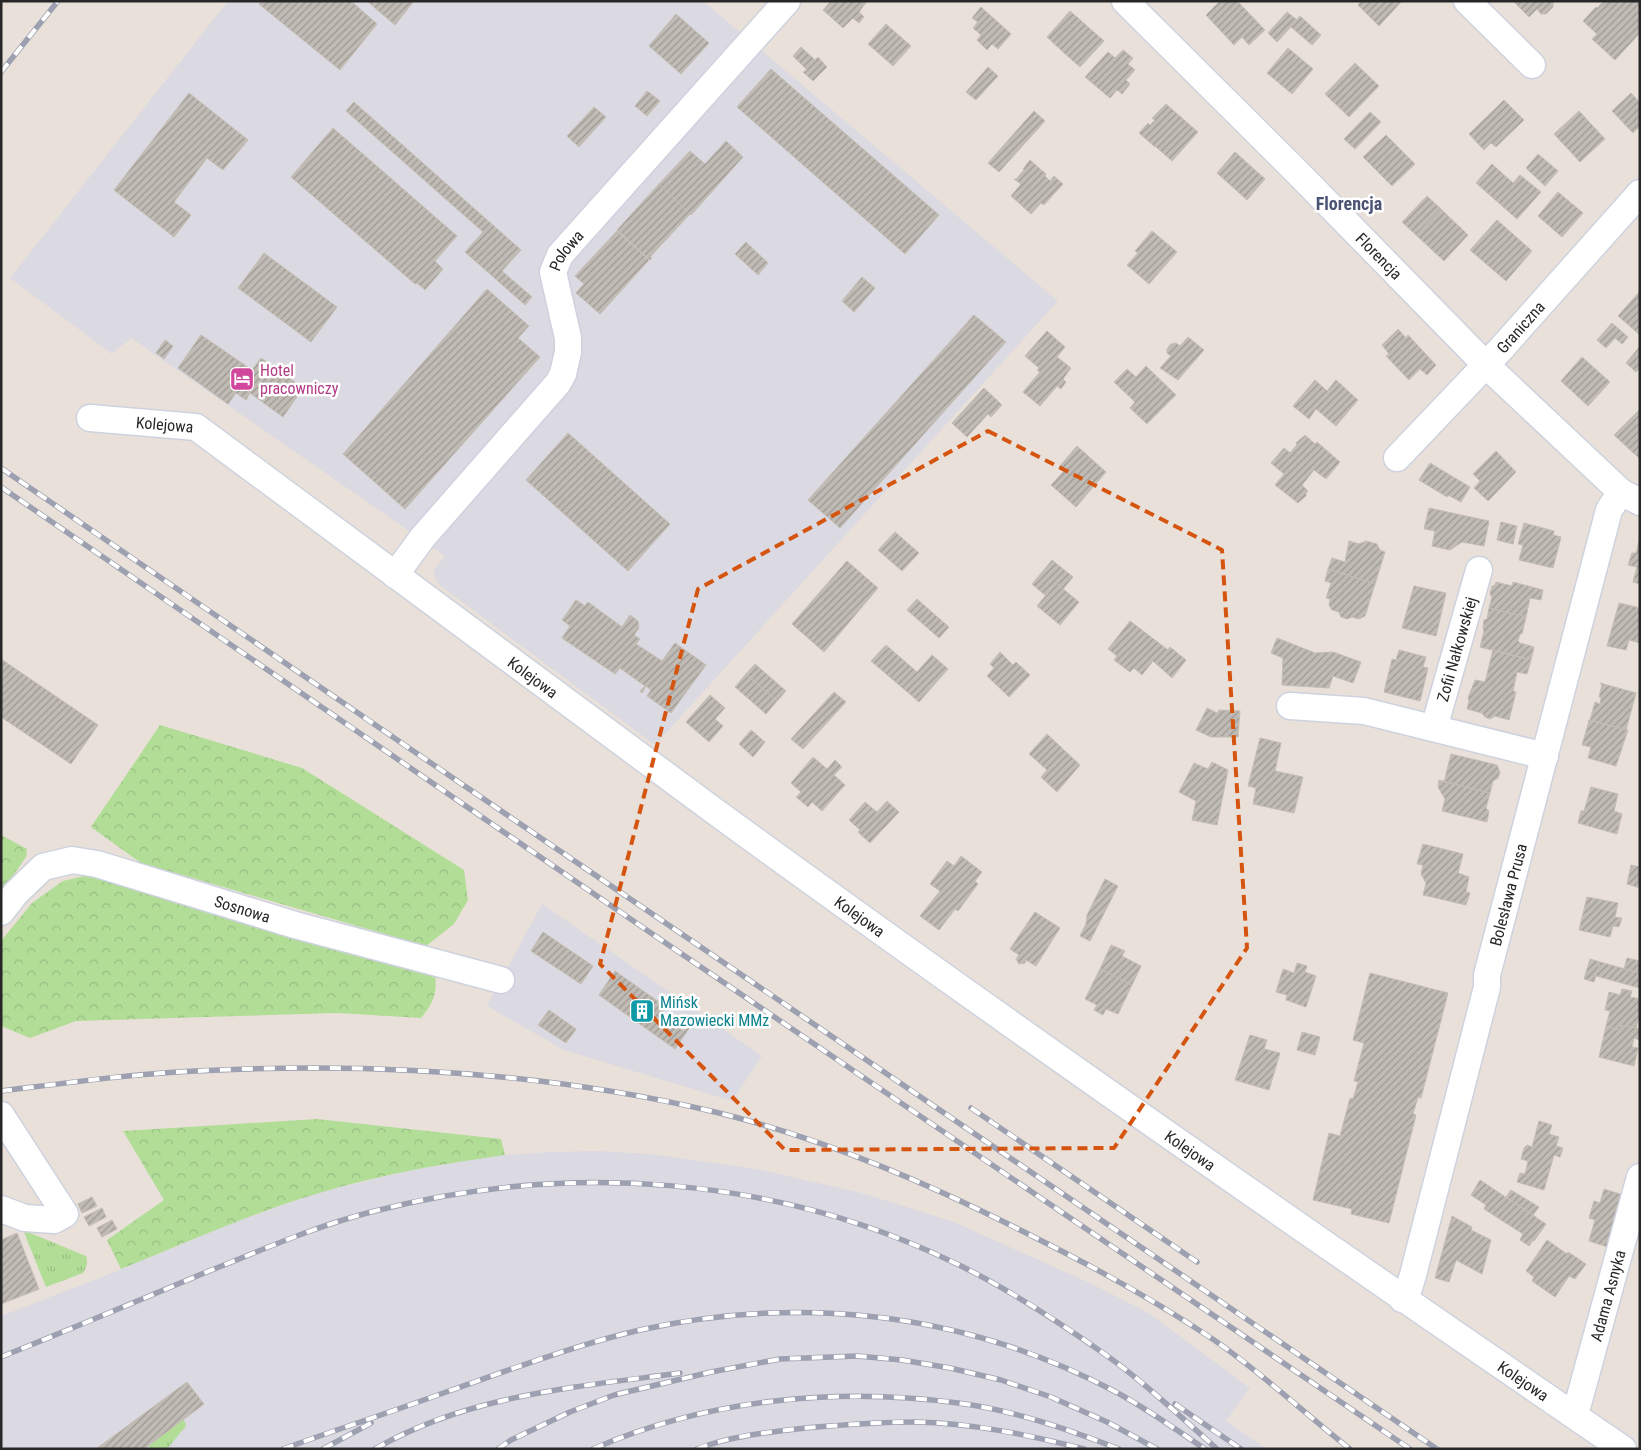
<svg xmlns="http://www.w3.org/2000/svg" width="1641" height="1450" viewBox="0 0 1641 1450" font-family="'Roboto Condensed',sans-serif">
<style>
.industrial{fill:#dbd9e1}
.grass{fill:url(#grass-tufts)}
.forest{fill:url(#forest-crowns)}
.building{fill:url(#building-hatch);stroke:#c4bdb3}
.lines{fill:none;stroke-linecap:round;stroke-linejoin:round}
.minor-casing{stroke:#ced2df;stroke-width:29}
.minor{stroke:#fff;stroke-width:26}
.rail-casing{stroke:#9ca0b0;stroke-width:5.5}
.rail{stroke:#fff;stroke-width:4;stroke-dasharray:11;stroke-linecap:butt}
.marked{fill:none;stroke:#d5540f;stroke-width:4;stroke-dasharray:10 6;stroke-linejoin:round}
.labels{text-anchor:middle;stroke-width:5;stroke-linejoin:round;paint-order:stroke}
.street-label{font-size:16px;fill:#272727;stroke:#fff}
.hotel-label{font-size:16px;fill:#b23c85;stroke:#fff;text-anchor:start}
.culture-label{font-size:16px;fill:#0d838f;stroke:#fff;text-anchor:start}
.neighbourhood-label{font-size:18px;font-weight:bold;fill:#4a5374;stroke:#fff}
</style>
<defs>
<pattern id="grass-tufts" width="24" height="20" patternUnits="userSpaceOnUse" patternTransform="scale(1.25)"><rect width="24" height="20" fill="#b1dd97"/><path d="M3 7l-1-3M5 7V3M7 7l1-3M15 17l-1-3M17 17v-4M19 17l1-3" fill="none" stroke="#98be82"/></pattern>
<pattern id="forest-crowns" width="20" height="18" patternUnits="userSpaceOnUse" patternTransform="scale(1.25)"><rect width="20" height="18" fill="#b1dd97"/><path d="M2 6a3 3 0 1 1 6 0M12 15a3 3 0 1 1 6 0" fill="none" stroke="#98be82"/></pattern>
<pattern id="building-hatch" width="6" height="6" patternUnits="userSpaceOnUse" patternTransform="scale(1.25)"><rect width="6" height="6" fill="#c1bbb5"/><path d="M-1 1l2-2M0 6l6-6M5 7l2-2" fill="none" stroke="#9d9893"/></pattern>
</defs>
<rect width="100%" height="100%" fill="#e9e1d9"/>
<path class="industrial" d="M228,1H703L1058,301L655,745L438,584L433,571L445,556L131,338L112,354L10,278Z
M542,904L762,1056L732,1101L564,1050L487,1006Z
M598,1151L650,1154L757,1169L862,1193L954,1222L1090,1283L1147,1312L1250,1388L1226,1421L1267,1449H1V1316L107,1275L233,1223L317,1193L412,1170L464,1161L505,1155L550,1152Z"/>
<path class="grass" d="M23,1230L86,1256C88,1263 87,1266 83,1273L46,1287Z
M184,1419L186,1426L167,1449H152L148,1446Z"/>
<path class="forest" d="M160,725L302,768L464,870L468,900L454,924L426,946L141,863L91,827Z
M1,835L27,849L26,857L1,893Z
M100,872L435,971C437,993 435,1001 421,1018L337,1013L76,1021L30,1038L1,1026V941L32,903L63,881Z
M317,1119L501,1139L505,1155C441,1164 377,1175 316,1194C249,1214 185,1243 121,1269L107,1240L164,1200L123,1131Z"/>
<path class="building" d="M262,1H351L377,24L340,70L259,4Z
M367,1H414L395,25Z
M831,1H867L859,12L864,17L859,23L853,18L843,28L823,10Z
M1220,1H1237L1265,30L1249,45L1242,37L1234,45L1206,15Z
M1361,1H1402L1379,26L1358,5Z
M1513,1H1553V7L1546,14H1541L1537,9L1529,17Z
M1604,1H1640V33L1615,60L1592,39L1597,34L1583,21L1596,7L1597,8Z
M981,7L1011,34L998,49L992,44L987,50L977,40L981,35L973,28L978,22L972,18Z
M1070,11L1087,26L1063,52L1047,37Z
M1287,12L1297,20L1277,42L1268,33Z
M676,14L709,43L681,74L649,46Z
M1300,16L1321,35L1312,45L1291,27Z
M886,24L911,46L893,66L868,44Z
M1087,26L1104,41L1080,67L1063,52Z
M801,47L815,60L818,57L827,67L813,81L803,72L807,70L793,56Z
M1288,48L1313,69L1292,94L1267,73Z
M1123,50L1133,58L1128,64L1135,70L1126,80L1130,84L1122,94L1117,90L1110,98L1085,77L1108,52L1115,58Z
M1355,63L1379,86L1349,117L1325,94Z
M988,67L998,76L976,100L966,92Z
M771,69L939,215L905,254L737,107Z
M647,91L660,101L647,116L635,106Z
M189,93L248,140L223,170L207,158L174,202L191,215L174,237L114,190Z
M1631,93L1640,103V126L1633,133L1612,111Z
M1504,100L1524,120L1496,147L1491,143L1484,150L1469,134Z
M354,102L521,250L502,271L532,297L525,305L465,252L483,232L346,111Z
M1166,104L1182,118L1155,147L1139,133L1148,123L1150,125L1155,120L1152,118Z
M594,107L606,117L579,147L567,136Z
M1034,111L1045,121L999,172L988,163Z
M1579,111L1605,139L1580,162L1554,134Z
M1370,112L1381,122L1355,149L1344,139Z
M1182,118L1198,132L1172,161L1156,147Z
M333,128L457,236L435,261L443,269L425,290L417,283L415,284L291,177Z
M1386,135L1415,164L1392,186L1363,157Z
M726,141L743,157L691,215L659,184L690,151L705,164Z
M1235,152L1265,179L1247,200L1217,173Z
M1538,154L1558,171L1545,186L1526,168Z
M1030,160L1046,174L1045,176L1050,181L1054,176L1063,184L1044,205L1041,203L1031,214L1011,196L1021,184L1014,179H1016L1024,170L1023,169Z
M1492,164L1513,183L1520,175L1541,192L1517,219L1476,183Z
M659,184L690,214L650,257L652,258L650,260L617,230Z
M1558,192L1583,213L1562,237L1538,216Z
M1427,196L1441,209L1416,235L1402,222Z
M1441,209L1468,235L1444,261L1416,235Z
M1497,220L1532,251L1506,281L1470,250Z
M617,231L649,260L600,314L576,293L584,284L575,276Z
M1152,231L1177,252L1149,284L1127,265L1138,253L1135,251Z
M746,242L768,263L758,275L735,254Z
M264,253L337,307L311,342L238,288Z
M862,277L875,288L854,312L842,301Z
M487,289L529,326L518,338L540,357L405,509L343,454Z
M1640,291V335L1618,316Z
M974,315L1006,342L840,528L808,500Z
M1612,323L1628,337L1622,344L1615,338L1606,348L1597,340Z
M1398,329L1406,338L1408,335L1436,365L1427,375L1420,369L1409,380L1386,356L1389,354L1382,345Z
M1047,331L1065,347L1057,357L1071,368L1063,379L1066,382L1061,389L1057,386L1040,406L1023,392L1040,372L1037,370L1039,368L1025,356Z
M201,335L252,370L261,358L303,388L283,417L250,393L246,400L236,393L228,404L178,368Z
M1188,337L1204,350L1178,380L1160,368L1171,356L1167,353V349L1171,344L1176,343L1180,346Z
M165,340L173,346L164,359L156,353Z
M1640,346V368L1636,372L1626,363Z
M1582,357L1610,382L1588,406L1561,381Z
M1146,366L1176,395L1147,424L1130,408L1135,402L1114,382L1127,369L1136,377Z
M1315,380L1327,391L1336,380L1358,400L1336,426L1316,409L1309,419L1293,406Z
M984,388L1002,405L991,417L988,414L967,437L952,423Z
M1640,409V459L1614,435Z
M568,433L670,524L628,571L526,480Z
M1305,435L1315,444L1317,442L1340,462L1326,479L1314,470L1302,485L1308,491L1306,493V496L1298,503L1275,485L1284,474L1271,463L1284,448L1290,453L1297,445L1296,443Z
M1077,446L1106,472L1076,507L1051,485L1064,471L1059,467Z
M1496,451L1516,472L1488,501L1474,488L1480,481L1473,474Z
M1430,463L1470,487L1461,502L1448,495L1447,497L1419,480Z
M1429,508L1489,521L1484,546L1462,542L1450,550L1432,546L1435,531L1424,529Z
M1501,522L1517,526L1513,544L1497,540Z
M1524,523L1554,531L1553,535L1561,537L1553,568L1519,560L1523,545L1518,544Z
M895,532L919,553L902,571L878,550Z
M1349,541L1359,544L1366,541L1377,544L1380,550L1385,552L1375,584L1328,569L1332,558L1345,562Z
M1639,541H1640V584L1633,582L1637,567L1628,565L1632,553H1636Z
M1052,560L1073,577L1063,589L1056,583L1046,596L1032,584Z
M847,561L878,588L824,652L792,624Z
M1328,569L1375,584L1365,616L1359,619L1352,617L1347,619L1341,617L1339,612L1332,610L1329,605L1330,599L1326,598L1331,583L1325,581Z
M1496,582L1512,586L1513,582L1543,590L1541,600L1530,598L1526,617L1489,608L1492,597L1490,594L1492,586L1495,585Z
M1056,583L1079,602L1060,625L1037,606Z
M1414,586L1446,593L1436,636L1402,628Z
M917,599L949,627L939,638L907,610Z
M576,600L585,606L588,602L622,627L630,615L638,621L639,628L634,635L640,639L636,644L662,661L675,643L706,665L671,713L647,696L651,690L646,686L642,693L640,691L645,686L620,668L615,674L562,638L570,626L562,620Z
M1619,603L1640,608V643L1629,640L1626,650L1607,646Z
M1489,608L1526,617L1522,634H1520L1518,641L1520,643L1534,647L1531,660L1480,647L1484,631L1483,628L1484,620L1487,619Z
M1130,621L1168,650L1170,647L1186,660L1172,678L1153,661L1142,675L1134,668L1130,672L1114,660L1117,656L1108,649Z
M1277,638L1315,653L1333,652L1361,662L1353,683L1333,676L1329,688L1282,685L1283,658L1271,653Z
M886,645L917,672L932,655L948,669L919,702L871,661Z
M1399,650L1426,657L1423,667L1428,668L1420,701L1384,692L1392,659L1396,660Z
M1493,650L1531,660L1527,674L1517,672L1513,691L1516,692L1509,720L1495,716L1490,719L1485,717L1482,713L1467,709L1469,701L1468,698L1475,680L1485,682Z
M1000,652L1013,665L1016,662L1030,675L1009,697L987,676L994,668L990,664Z
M1,659L98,725L71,764L1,717Z
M755,664L786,691L777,701L746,674Z
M746,674L777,701L766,714L735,687Z
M1600,683L1636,693L1626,730L1590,720L1595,702L1600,704L1601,698L1599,697L1602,685Z
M834,692L846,702L803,749L791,739Z
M710,695L725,708L715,719L723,726L709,742L686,722Z
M1207,708L1217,713L1219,710L1240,711L1238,737H1211L1196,730Z
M1588,720L1628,730L1616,766L1588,758L1591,747L1582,745L1589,721Z
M751,730L765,742L753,757L739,744Z
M1047,734L1080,765L1057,792L1041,777L1047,770L1029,754Z
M1260,738L1281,743L1275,771L1303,777L1294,813L1253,804L1256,788L1248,786Z
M1451,754L1497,765L1500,772L1498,778L1493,781L1490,793L1444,782Z
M813,757L827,769L835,760L842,767L834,775L845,785L822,811L812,802L808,807L796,797L801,792L791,783Z
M1212,762L1228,770L1217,825L1192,820L1196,801L1179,792L1194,763L1208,769Z
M1439,780L1490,793L1486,808L1489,811L1487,822L1442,811L1445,799L1438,787Z
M1591,787L1618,794L1614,811L1622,814L1617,834L1578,823L1581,811H1584Z
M887,801L899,812L870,843L858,832L860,830L849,820L865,802L877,812Z
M1423,844L1463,854L1458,873L1469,877L1466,892L1470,893L1466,905L1423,895L1426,883L1421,874L1423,865L1417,864Z
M961,856L982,872L975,881L978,884L958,911L955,909L939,930L920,916L940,891L930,884L947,861L954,866Z
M1631,865L1640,867V888L1627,884Z
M1105,879L1118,886L1090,941L1080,936L1086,924L1087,915Z
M1587,897L1618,903L1615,917L1622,918L1619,927L1613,926L1610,937L1579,930Z
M1035,912L1060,928L1036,966L1026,960L1025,963L1019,964L1016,959L1019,955L1010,949Z
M543,932L593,966L581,984L531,951Z
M1111,945L1125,951L1122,956L1141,966L1132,985L1100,969Z
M1627,958L1640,961V973L1624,969Z
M1590,959L1600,962L1594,982L1584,979Z
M1600,962L1640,973V988L1596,976Z
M1297,963L1307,966L1305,972L1316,976L1306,1007L1286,1000L1287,995L1276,992L1283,969L1294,973Z
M1100,969L1132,985L1118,1014L1106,1009L1103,1015L1094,1010L1097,1005L1085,999Z
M615,971L666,1007L661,1015L669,1021L667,1023L674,1028L676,1026L684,1031L690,1023L692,1024L675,1049L599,995Z
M1370,973L1448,993L1421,1098L1418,1097L1413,1114L1416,1115L1389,1223L1351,1214L1352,1209L1313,1200L1329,1133L1340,1136L1350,1098L1353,1099L1358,1082L1354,1081L1364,1043L1353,1040Z
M1622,989L1632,991L1630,997L1640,999V1021H1638L1636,1028L1621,1025L1620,1030L1606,1026L1610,1011L1605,1010L1609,992L1620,995Z
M549,1010L576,1029L566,1043L538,1025Z
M1621,1025L1640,1029V1040L1634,1038L1632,1047L1638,1048L1634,1066L1599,1057L1606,1026L1620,1030Z
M1302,1032L1320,1037L1315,1055L1297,1050Z
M1250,1035L1267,1040L1264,1049L1280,1053L1269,1090L1235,1080Z
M1539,1121L1552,1125L1549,1134L1559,1137L1556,1146L1563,1148L1560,1157L1554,1155L1544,1190L1517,1182L1520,1173L1525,1174L1528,1161L1521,1159L1524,1148L1527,1145L1532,1147Z
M1480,1180L1546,1224L1534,1241L1533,1240L1529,1246L1520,1240L1523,1234L1484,1209L1486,1205L1471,1195Z
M1604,1189L1623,1195L1611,1231L1619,1233L1614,1249L1589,1241L1595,1220L1589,1218L1594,1201L1600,1203Z
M1511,1190L1539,1207L1533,1215L1506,1197Z
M92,1197L97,1206L82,1213L78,1204Z
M102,1208L106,1217L89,1226L84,1217Z
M1452,1216L1472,1227L1471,1230L1491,1240L1482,1274L1456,1260L1449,1282L1435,1278Z
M112,1220L117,1229L102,1237L97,1228Z
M17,1233L39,1289L1,1304V1240Z
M1547,1240L1567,1254L1568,1252L1586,1264L1575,1279L1569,1276L1555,1297L1532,1281L1534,1277L1526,1271Z
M187,1382L204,1404L144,1449H96Z"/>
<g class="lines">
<defs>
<g id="minor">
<path id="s1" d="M1125,1L1297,172L1486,365L1621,492L1640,502"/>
<path d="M1467,1L1532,65"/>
<path id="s2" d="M90,418L196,427C368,555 540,683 713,810C1013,1029 1317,1240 1623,1449"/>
<path id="s3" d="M1397,458L1500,350L1640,193"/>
<path id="s4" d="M395,575L423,537L558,383L563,374L568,352V338L553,272L560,255L787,1"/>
<path d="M1290,706L1364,711L1545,756"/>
<path id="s5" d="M1434,728L1479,570"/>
<path id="s6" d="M1,912L16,893L43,867L72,860L97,864L295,925L501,980"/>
<path d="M1,1115L65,1214L54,1220L25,1218L1,1209"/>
<path id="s7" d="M1402,1299L1409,1288L1413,1275L1487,987V975L1609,510L1621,492"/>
<path id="s8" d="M1572,1414L1578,1404L1640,1177"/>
</g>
</defs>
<use href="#minor" class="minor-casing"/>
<use href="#minor" class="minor"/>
<defs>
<path id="rail" d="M1,72L58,1
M1,468L406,746L1437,1449
M1,487L648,931L1410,1449
M1,1091C66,1083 131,1074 196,1071C368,1062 546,1072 715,1112C826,1139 930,1184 1032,1236C1094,1267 1156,1301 1214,1340C1262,1373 1304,1413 1350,1449
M971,1108L1197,1262
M1,1357C71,1329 140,1300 209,1271C262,1250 316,1226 371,1212C567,1161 776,1175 959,1265C1010,1290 1059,1322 1106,1355C1145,1383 1181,1417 1217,1449
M1175,1404L1241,1449
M283,1449C338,1429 394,1411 449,1391C512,1369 575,1345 640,1330C803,1294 966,1313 1114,1391C1146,1408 1175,1429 1205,1449
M323,1449L371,1423
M375,1449C468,1395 576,1387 680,1373
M498,1449L511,1440L570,1412L614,1395L711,1372L780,1359L857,1356L902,1360L950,1368L1001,1380L1051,1397L1107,1422L1157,1449
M593,1449C707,1399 836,1387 958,1403C1013,1410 1067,1429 1119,1449
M697,1449C730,1436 769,1432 805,1428C841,1425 878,1422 915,1422C972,1423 1029,1435 1084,1449"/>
</defs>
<use href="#rail" class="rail-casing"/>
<use href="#rail" class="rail"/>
</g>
<path class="marked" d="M988,431L1222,550L1247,948L1114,1148L785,1150L600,964L698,589Z"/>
<defs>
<symbol id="hotel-square" viewBox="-11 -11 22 22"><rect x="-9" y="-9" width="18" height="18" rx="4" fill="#d1479c" stroke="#fff"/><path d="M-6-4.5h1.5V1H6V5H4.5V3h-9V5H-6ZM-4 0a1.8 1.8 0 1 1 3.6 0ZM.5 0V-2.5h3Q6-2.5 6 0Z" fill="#fff"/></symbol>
<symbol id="building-square" viewBox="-11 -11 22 22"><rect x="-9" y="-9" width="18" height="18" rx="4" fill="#0f9aa8" stroke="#fff"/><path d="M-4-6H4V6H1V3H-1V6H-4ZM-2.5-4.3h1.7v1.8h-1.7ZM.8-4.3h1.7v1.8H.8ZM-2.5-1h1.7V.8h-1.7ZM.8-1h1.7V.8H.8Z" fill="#fff"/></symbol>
</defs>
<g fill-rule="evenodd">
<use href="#hotel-square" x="228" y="365" width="28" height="28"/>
<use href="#building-square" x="628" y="997" width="28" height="28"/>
</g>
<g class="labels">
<g class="street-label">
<text dy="6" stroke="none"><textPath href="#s4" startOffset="392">Polowa</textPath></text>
<text dy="6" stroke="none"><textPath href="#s1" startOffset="360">Florencja</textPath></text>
<text dy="6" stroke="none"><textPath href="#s3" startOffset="180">Graniczna</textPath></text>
<text dy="6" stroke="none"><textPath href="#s2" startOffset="75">Kolejowa</textPath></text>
<text dy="6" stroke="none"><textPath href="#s5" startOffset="82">Zofii Nałkowskiej</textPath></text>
<text dy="6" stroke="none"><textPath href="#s2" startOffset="526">Kolejowa</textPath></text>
<text dy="6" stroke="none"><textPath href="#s7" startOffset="419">Bolesława Prusa</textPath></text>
<text dy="6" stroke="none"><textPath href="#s6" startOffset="269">Sosnowa</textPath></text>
<text dy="6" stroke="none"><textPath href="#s2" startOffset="931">Kolejowa</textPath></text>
<text dy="6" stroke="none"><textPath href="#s2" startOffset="1336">Kolejowa</textPath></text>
<text dy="6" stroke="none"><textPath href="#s8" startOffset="124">Adama Asnyka</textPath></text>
<text dy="6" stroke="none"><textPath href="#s2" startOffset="1741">Kolejowa</textPath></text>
</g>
<g class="hotel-label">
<text x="260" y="376">Hotel<tspan x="260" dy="18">pracowniczy</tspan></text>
</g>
<g class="culture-label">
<text x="660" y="1008">Mińsk<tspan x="660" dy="18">Mazowiecki MMz</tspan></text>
</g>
<g class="neighbourhood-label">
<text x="1349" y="210">Florencja</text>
</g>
</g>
<rect width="1641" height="1450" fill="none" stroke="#272727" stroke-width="5"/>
</svg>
